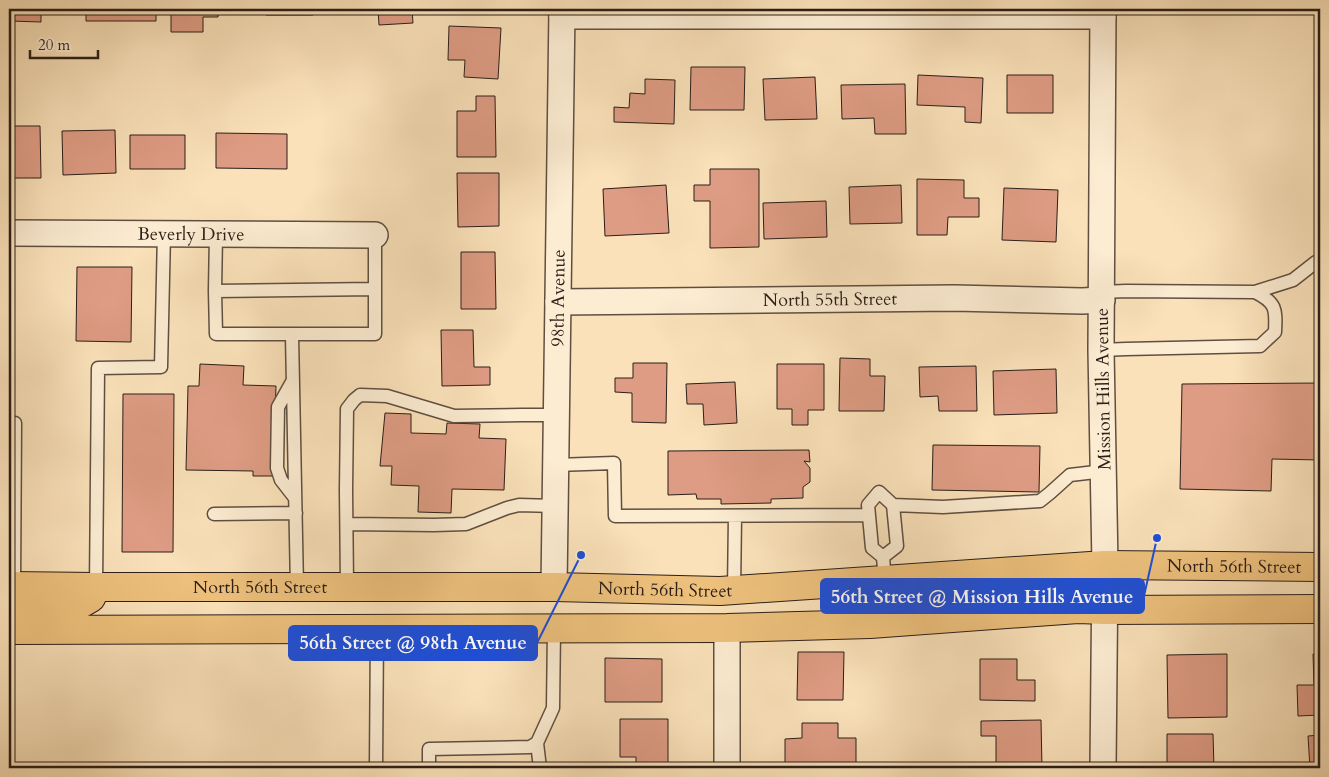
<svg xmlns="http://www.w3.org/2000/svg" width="1329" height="777" viewBox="0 0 1329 777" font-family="Cardo,serif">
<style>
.building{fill:#de9c84;stroke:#2b1e19}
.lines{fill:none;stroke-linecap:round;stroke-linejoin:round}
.lane-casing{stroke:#5f4f41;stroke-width:15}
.street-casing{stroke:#5f4f41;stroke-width:28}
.primary-casing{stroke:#2b1e19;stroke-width:30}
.lane{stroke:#fcecd2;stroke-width:12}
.street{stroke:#fcecd2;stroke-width:25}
.primary{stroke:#edc07c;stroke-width:28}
.labels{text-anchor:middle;stroke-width:4.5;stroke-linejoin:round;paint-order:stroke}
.street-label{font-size:18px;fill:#2b1e19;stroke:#fcecd2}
.leader{fill:none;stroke:#1d4ed8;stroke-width:2}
.callout-dot{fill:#1d4ed8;stroke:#fcecd2;stroke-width:2}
.callout{fill:#1d4ed8;stroke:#1d4ed8;stroke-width:2}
.callout-label{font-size:19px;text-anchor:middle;font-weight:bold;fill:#fff}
</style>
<rect width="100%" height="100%" fill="#fae1b9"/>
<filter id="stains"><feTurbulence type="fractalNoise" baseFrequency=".004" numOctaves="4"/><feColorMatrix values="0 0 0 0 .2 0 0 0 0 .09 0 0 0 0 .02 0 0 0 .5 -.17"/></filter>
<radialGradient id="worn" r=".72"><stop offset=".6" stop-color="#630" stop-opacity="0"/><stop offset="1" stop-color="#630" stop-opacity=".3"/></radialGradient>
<path class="building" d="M10,9H41V22L10,21Z
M86,9H156V21H86Z
M171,9H219L218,17H203V32H171Z
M266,9H313V15H266Z
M378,9H412L413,23L379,25Z
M449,26L501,28L498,79L464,77L465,60H448Z
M691,67H745L744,110H690Z
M918,75L983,78L981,123L965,122V107L917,105Z
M1007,75H1053V113H1007Z
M815,77L817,119L765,120L763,79Z
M645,79L675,80L674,124L614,122V107L629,108L630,93L645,94Z
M905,84L906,134H875L874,118L842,119L841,85Z
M476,96H495L496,157H457V111H476Z
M9,126H40L41,178H9Z
M115,130L116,173L63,175L62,131Z
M216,133L287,134V169L216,168Z
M130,135H185V169H130Z
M710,169H759V247L710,248V201H694V185H710Z
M457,173H499V226L458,227Z
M917,179L964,180V198H979V217H948L947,235H917Z
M666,185L669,233L605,236L603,189Z
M901,185L902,223L850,224L849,187Z
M1004,188L1058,190L1056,242L1002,240Z
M826,201L827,237L764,239L763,203Z
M461,252H495L496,309H461Z
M77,267H132L131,342L76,341Z
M441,330H473L474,367H490V385L442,386Z
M840,358L870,359V376H885L884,411H839Z
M633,363H667L666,423L632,422V393L615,392V378H633Z
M200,364L244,366L243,385L276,386L273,476H253V471L186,470L188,386H199Z
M777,364H824V410H808V425H792V409H777Z
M976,366L977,411H939L938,396L920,397L919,367Z
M1056,369L1057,413L994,415L993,371Z
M735,382L737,423L704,425L703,404H687L686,384Z
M1320,383V460L1272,459L1271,491L1180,489L1182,384Z
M123,394H174L173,552H122Z
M385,413L411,414V433L446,434L447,423L480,424L479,438L506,439L504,490L452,489L451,513L418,512L419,486L391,485L392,466H380Z
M933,445L1040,446L1039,492L932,490Z
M809,450L810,462L804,461L810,468V482L803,487V498L771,499V503L721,504V499H697L696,494L668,495V451Z
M798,652H844L843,700H797Z
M1227,654V717L1168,718L1167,655Z
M1313,654H1320V715L1298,716L1297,685H1314Z
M605,658L662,659V702H605Z
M980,659H1017V680H1035V701L980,700Z
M620,719H668V768H636V757H620Z
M1041,720L1042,768H996V736H981V721Z
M802,723H838V738H856V768H785V739L802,738Z
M1167,734H1213L1214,768H1167Z
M1320,735V768H1310L1308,736Z"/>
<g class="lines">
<defs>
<path id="lane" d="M375,289L215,291L216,334H375V235
M215,291L216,234
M1255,292L1293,280L1316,262H1320
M292,335L297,588
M1101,350L1126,349L1260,346L1275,332C1276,310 1277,303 1255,292L1126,291L1102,292
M292,382L278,407L277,468L281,480L295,498
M9,423H15L14,586
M556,465L614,463L615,516L869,515
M893,505L943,507L1040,501L1050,493L1070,475L1104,471
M214,514L296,513
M347,524L434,525L466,524L507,508L519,505L555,506
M883,557L897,546L893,505L879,492L868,505L872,548L883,557L885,581
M96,587L98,368L161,367L164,233
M347,587L346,490L347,409L354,400L360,395L387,396L454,416L522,415H557
M734,591L735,516
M537,743L540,768
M376,768L377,629
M429,768V749L530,747L537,743L553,708L554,629"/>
<g id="street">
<path d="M562,16H1103"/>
<path id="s1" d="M9,233L375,235"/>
<path id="s2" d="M558,302L954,298L1082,301L1102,300"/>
<path id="s3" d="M554,587L562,9"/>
<path d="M727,628V768"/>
<path d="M1103,768L1105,565L1101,350L1103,9"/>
</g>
<g id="primary">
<path id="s4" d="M9,586L96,587H554L720,591L1105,565L1320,567"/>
<path d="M9,609L41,611L72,609L91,598L96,587"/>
<path d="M9,630L727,628L870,624L1078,609L1105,610L1320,609"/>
</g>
</defs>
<use href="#lane" class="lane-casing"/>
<use href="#street" class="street-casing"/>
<use href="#primary" class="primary-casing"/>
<use href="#lane" class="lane"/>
<use href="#street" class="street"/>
<use href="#primary" class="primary"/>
</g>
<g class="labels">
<g class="street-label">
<text dy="6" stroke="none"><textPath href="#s1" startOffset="182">Beverly Drive</textPath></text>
<text dy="6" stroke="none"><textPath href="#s3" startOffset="289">98th Avenue</textPath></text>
<text dy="6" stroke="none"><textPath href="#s2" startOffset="272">North 55th Street</textPath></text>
<text transform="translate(1103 389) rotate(-91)" y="6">Mission Hills Avenue</text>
<text dy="6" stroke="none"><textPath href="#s4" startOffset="1226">North 56th Street</textPath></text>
<text dy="6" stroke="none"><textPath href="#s4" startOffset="251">North 56th Street</textPath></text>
<text dy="6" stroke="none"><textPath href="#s4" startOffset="656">North 56th Street</textPath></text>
</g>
</g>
<path class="leader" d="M1157 538L1144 596M581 555L537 643"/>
<g class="callout-dot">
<circle cx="1157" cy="538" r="5"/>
<circle cx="581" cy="555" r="5"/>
</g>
<g class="callout">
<rect x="821" y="579" width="323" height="34" rx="5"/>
<rect x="289" y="626" width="248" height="34" rx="5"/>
</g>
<g class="callout-label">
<text x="982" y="603">56th Street @ Mission Hills Avenue</text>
<text x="413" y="649">56th Street @ 98th Avenue</text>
</g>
<rect width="1329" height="777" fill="none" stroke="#fae1b9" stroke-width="30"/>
<rect x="10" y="10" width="1309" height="757" fill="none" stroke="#2b1e19" stroke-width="2.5"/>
<rect x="15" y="15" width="1299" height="747" fill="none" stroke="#2b1e19"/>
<path d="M30 50v8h68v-8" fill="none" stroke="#2b1e19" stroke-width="2.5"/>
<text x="38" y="50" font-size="15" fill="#2b1e19" stroke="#fcecd2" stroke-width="4" paint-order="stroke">20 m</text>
<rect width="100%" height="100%" filter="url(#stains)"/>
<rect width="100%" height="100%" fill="url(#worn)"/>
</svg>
